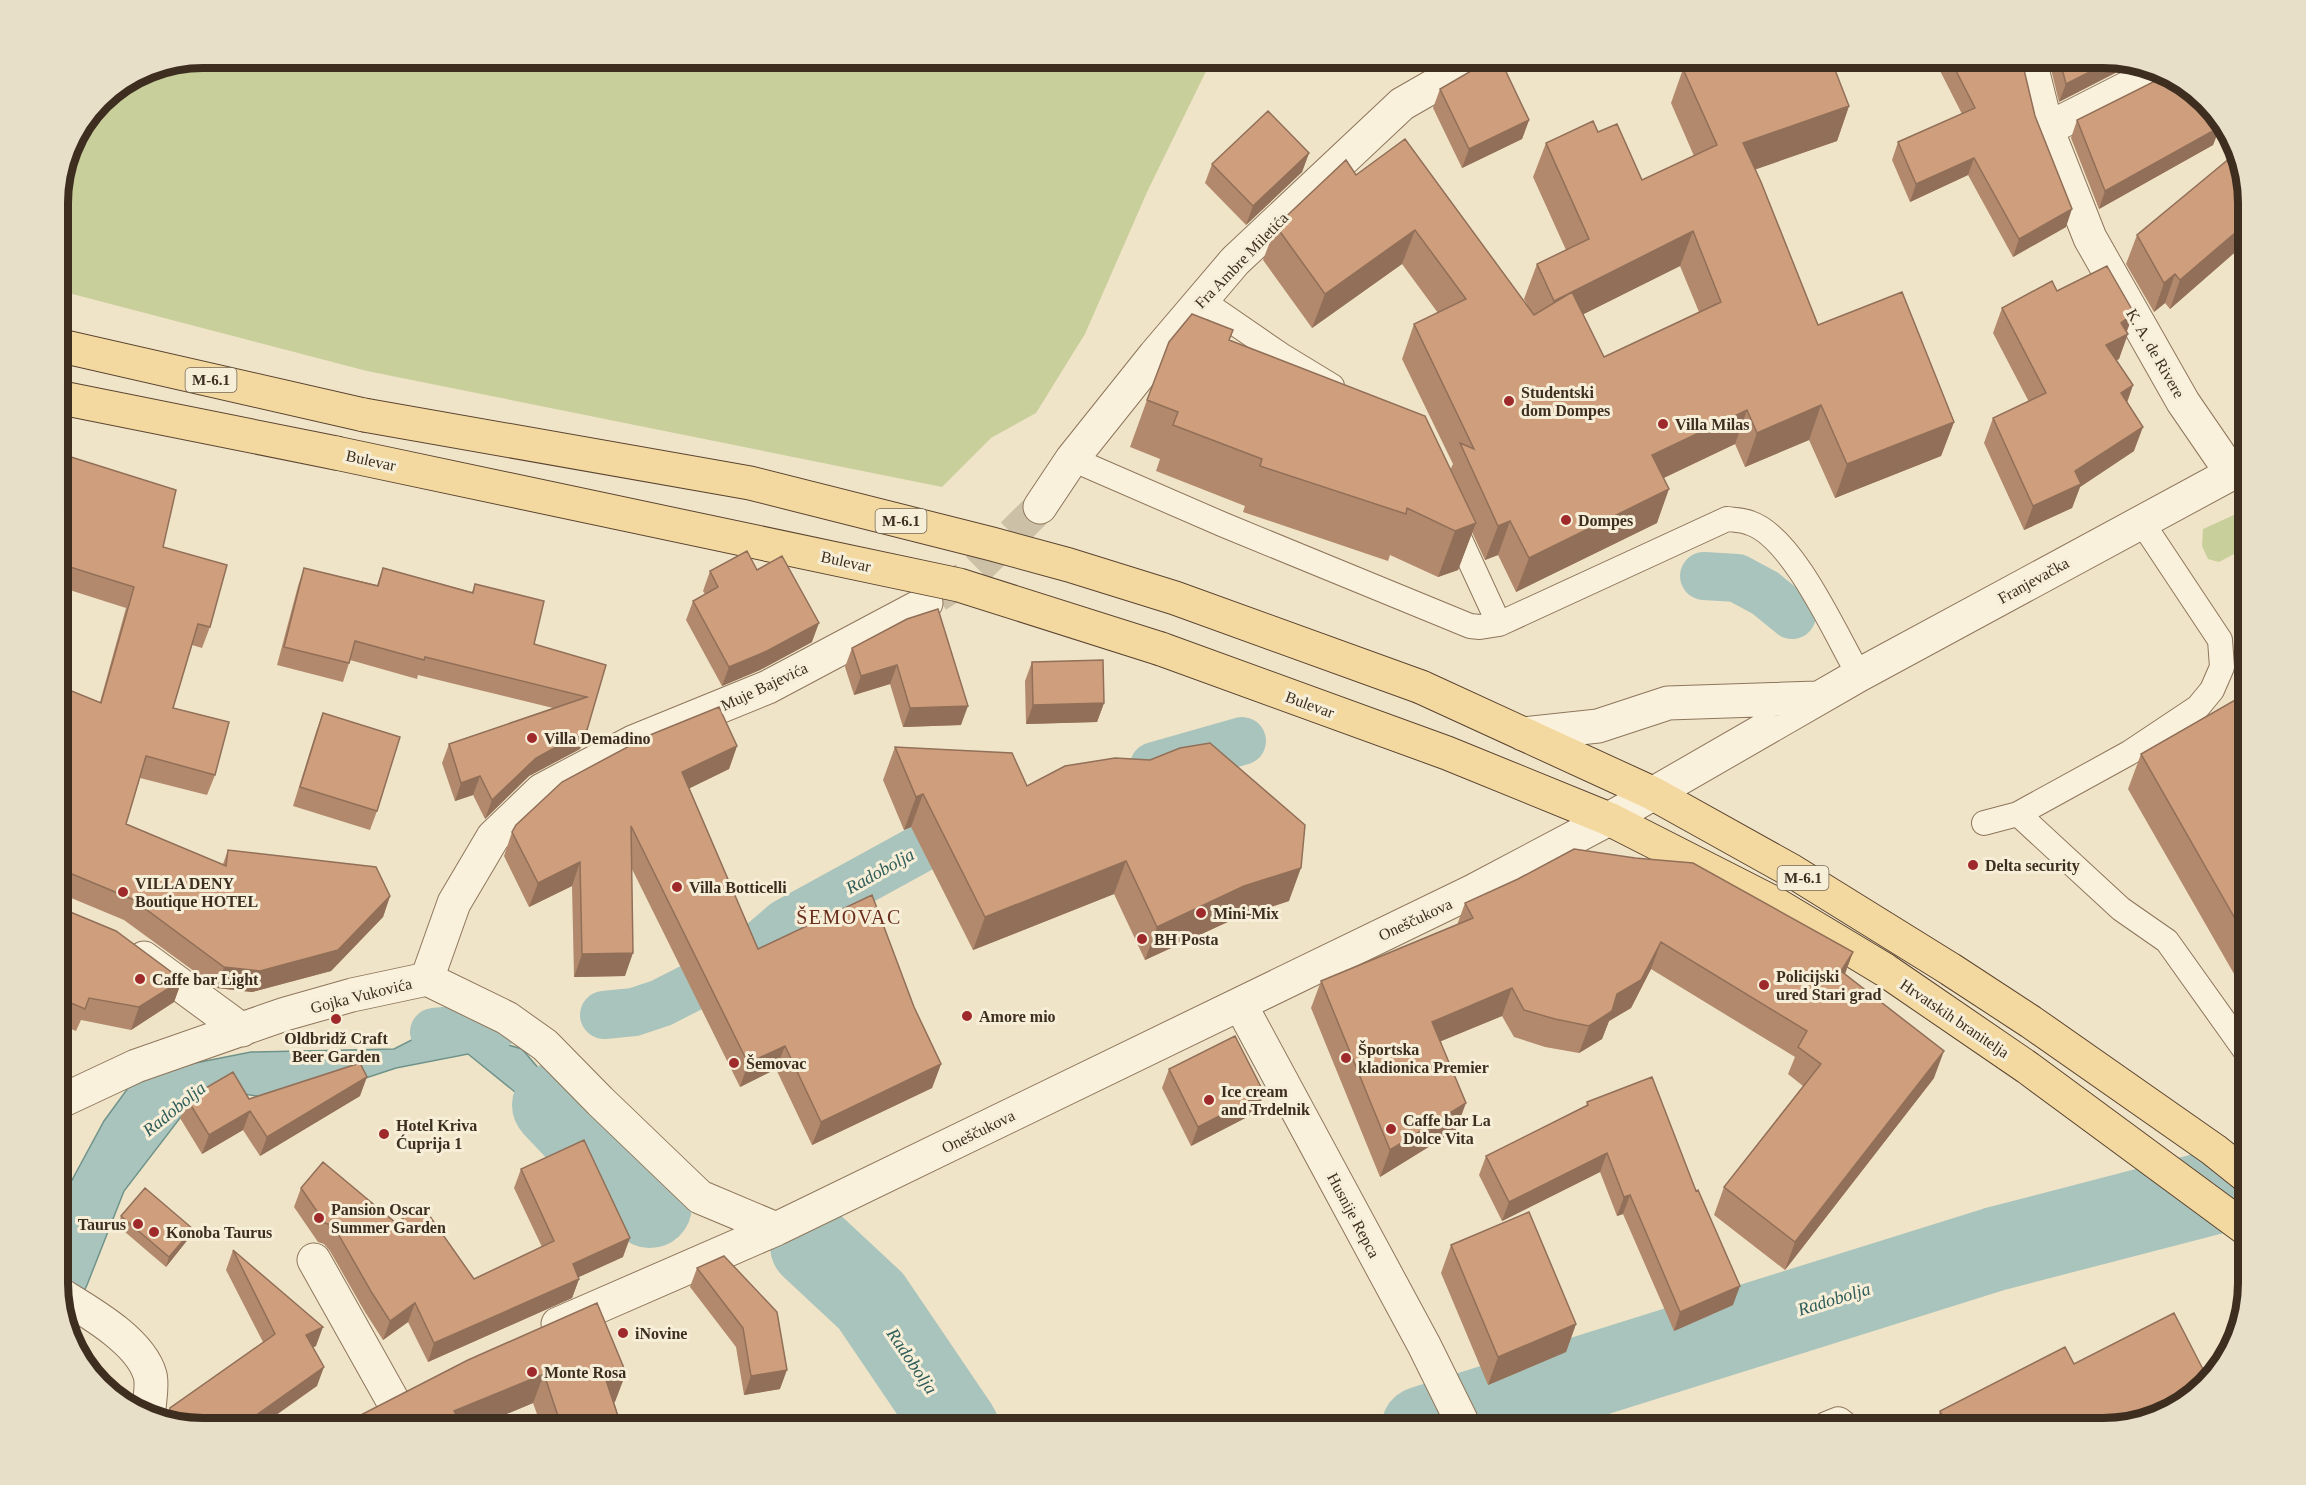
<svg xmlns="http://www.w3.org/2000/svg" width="2306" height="1485" viewBox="0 0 2306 1485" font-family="Georgia,serif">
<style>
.green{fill:#c9cf9b}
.water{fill:#a9c4bc;stroke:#6f938a;stroke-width:1.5}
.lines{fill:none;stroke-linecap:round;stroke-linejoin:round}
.canal{stroke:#a9c4bc;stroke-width:48}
.river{stroke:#a9c4bc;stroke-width:84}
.street-tunnel{stroke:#ccc0a6;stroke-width:33;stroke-dasharray:33 16;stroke-linecap:butt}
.lane-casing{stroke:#8d765c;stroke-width:26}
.street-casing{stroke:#8d765c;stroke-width:35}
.primary-casing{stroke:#5b4430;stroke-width:35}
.lane{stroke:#faf1dc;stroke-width:24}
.street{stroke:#faf1dc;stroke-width:33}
.primary{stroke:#f3d9a0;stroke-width:33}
.primary-bridge-casing{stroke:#5b4430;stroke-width:35;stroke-linecap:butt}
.primary-bridge{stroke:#f3d9a0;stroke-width:33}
.wall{fill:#b2896c;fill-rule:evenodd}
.shaded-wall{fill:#916f58}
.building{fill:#cf9f7d;stroke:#916f58;stroke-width:1.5}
.poi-dot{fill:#9e2a2b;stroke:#f7eed8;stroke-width:2}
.labels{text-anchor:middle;stroke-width:6;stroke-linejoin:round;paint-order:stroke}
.shield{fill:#f7eed8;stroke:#756857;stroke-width:1.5}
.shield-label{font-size:15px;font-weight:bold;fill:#3d2e20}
.street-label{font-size:16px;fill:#3d2e20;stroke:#f7eed8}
.poi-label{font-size:16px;font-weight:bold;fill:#3d2e20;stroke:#f7eed8;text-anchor:start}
.water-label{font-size:18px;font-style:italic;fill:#2f5d5a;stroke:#f7eed8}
.quarter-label{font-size:20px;letter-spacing:1.5px;fill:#6b2e1e;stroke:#f7eed8}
.rim{fill:none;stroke:#3d2e20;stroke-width:8}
</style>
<rect width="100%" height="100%" fill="#f0e4c8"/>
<path class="green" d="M203,57H1213L1148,190L1085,334L1036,413L991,438L942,487L367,371L57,290V193L68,146L100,99L147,68Z
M2249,508V546L2219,562L2208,559L2202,546L2203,529Z"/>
<path class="water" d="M441,1025L522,1049L633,1179L636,1204L557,1126L468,1054L396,1068L293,1102L226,1091L180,1118L124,1191L87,1285L68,1326L57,1292V1217L65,1193L104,1121L128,1088L175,1067L251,1052L394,1049Z"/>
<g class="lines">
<path class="canal" d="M1704,576L1737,578L1765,593L1792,615
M1154,766L1242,741
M604,1015L634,1012L661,1003L736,965L785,923L980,816
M434,1032L495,1026"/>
<path class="river" d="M554,1105L650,1206
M812,1246L871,1301L957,1428
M1423,1428L1995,1249L2249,1183"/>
<path class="street-tunnel" d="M937,596L974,572L1040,507"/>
<defs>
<path id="lane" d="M1201,300L1281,355L1332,386
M1072,459L1224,525L1470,626L1480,627L1499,624L1727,519C1734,520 1743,520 1750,523C1793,537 1836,635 1859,675
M1452,522L1499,624
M2018,814L2121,909L2167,941L2249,1056
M1984,823L2018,814L2129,753L2198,707L2212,690L2222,667L2220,640L2141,521"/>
<path id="street" d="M2029,57L2047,129L2090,238L2183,402L2231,472
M2047,129L2157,73
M1040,507L1072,459L1155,355L1235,261L1402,104L1484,57
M1523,734L1598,726L1668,703L1817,698
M144,958L242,1030
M427,979L454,903L493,837L542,790L633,742L768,687L926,603
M1240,1004L1424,1345L1465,1428
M57,1103L136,1066L285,1014L352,995L427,979L507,1018L545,1045L600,1101L700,1197L776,1229
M314,1260L393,1401
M58,1293C87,1311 140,1340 150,1375C153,1385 149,1401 149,1412
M558,1324L776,1229L1473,891L1609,819L1859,675L2249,464
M1828,1428L1838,1424L1843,1428"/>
<path id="primary" d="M57,345L364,415
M57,397L336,453
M1161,649L1447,753L1609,819L1772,902L1885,970L2028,1068L2249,1231
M1421,687L1652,793L1792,871L1950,969L2031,1022L2214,1150L2249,1178"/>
</defs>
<use href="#lane" class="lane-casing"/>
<use href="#street" class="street-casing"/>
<use href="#primary" class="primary-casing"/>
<use href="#lane" class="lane"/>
<use href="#street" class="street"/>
<use href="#primary" class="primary"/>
<defs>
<path id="primary-bridge" d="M364,415L750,483L992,544L1069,565L1175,598L1421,687
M336,453L959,585L1161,649"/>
</defs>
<use href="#primary-bridge" class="primary-bridge-casing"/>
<use href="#primary-bridge" class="primary-bridge"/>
</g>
<path class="wall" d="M1933,57H2021L2035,116L2066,227L2013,257L1968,175L1910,202L1892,160L1898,142L1962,114Z
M2048,57H2103L2059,102Z
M1683,69L1849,106L1837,141L1755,169L1818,325L1954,422L1941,456L1835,498L1809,440L1745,467L1735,444L1664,478L1657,523L1516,592L1498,555L1485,560L1472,532L1458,570L1438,577L1390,555L1388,561L1243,512L1245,506L1156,471L1160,459L1130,447L1147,400L1229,340L1450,470L1453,464L1402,359L1414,324L1438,313L1402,264L1312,328L1263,260L1276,226L1356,175L1530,310L1524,299L1537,264L1566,250L1533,177L1546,143L1598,132L1642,180L1694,156L1671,103ZM1680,266L1699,312L1604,357L1583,314Z
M1440,89L1529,120L1522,139L1462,168L1433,108Z
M2077,120L2220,127L2213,145L2099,209L2071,138Z
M1309,153L1302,172L1246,225L1205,183L1212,164Z
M2249,202V240L2170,309L2165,303L2154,312L2126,264L2137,235Z
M2057,291L2126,332L2119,359L2116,360L2133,385L2127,403L2134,451L2080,487L2072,508L2024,530L1984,443L1993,418L2029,402L1993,333L2002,308Z
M71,457L163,547L210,627L202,648L192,645L173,708L215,775L207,795L140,778L126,824L223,864L228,850L390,896L383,917L331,971L252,992L217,988L124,920L64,895L57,894V685L100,702L126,608L57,586V495Z
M304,568L377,585L383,568L472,592L475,584L534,644L606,665L587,730L580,749L529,776L485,819L473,795L455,801L442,763L449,744L553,708L418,675L417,679L350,660L343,682L277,665L298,586Z
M757,570L812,642L760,670L722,686L686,620L693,601L705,594L703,591L710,571Z
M938,609L961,725L903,727L890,684L854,695L845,667L852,648Z
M1032,662L1104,703L1097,722L1026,724L1025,681Z
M2249,692V1000L2128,789L2141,754Z
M323,713L377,811L370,830L293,806L316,732Z
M737,746L729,769L689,788L758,949L914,1007L941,1064L932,1088L812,1145L776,1069L740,1087L632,869L625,976L574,977L572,886L529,907L504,856L512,832Z
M895,747L1027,786L1289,901L1232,920L1145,960L1114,894L973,950L911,827L904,830L883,780Z
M1465,903L1853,952L1845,974L1934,1078L1785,1270L1714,1215L1724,1187L1803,1086L1788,1074L1795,1057L1651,969L1631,1008L1609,1021L1602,1039L1579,1053L1545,1047L1514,1037L1502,1016L1441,1041L1456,1130L1380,1177L1311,1008L1321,981L1457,925Z
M57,918L182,980L174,1002L131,1030L81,1020L76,1031L57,1023Z
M1169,1069L1264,1093L1257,1112L1191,1146L1162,1088Z
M360,1096L260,1156L243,1130L202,1154L180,1118L187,1099H249Z
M1587,1102L1733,1305L1674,1331L1623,1214L1617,1216L1600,1172L1502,1221L1479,1175L1486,1156L1586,1106Z
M521,1169L623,1257L578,1277L579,1279L572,1298L428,1362L408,1322L383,1340L365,1312L330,1251L324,1244L318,1242L294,1207L301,1188L396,1223L474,1279L542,1247L514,1188Z
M121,1216L193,1229L189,1238L166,1267L118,1226Z
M1451,1245L1576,1324L1566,1352L1488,1385L1441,1273Z
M233,1250L316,1346L313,1347L317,1386L202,1428L167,1417L170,1408L263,1342L226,1270Z
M724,1256L780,1389L744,1395L736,1347L690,1287L697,1268Z
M597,1303L615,1402H614L622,1428H542L533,1403L473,1428H329L359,1416Z
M2074,1364L2176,1409L2104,1428H1934L1940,1411Z"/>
<path class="shaded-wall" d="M2113,60L2131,65L2059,102L2066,84Z
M1849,106L1837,141L1731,178L1743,143Z
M1529,120L1522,139L1462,168L1469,149Z
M2220,127L2213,145L2099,209L2105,191Z
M1309,153L1302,172L1246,225L1253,206Z
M1974,158L1968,175L1910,202L1916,184Z
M2072,209L2066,227L2013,257L2019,239Z
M2249,221V240L2170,309L2180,280Z
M1415,230L1402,264L1312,328L1325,294Z
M1693,231L1680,266L1542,335L1554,301Z
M2175,274L2165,303L2154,312L2164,283Z
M2134,313L2125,336L2128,334L2119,359L2097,370L2106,345L2121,323Z
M2133,385L2124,410L2121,393Z
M1821,405L1809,440L1745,467L1757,433Z
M1747,410L1735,444L1640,489L1652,455Z
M1954,422L1941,456L1835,498L1847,464Z
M2143,427L2134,451L2080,487L2072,508L2024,530L2033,506L2075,471Z
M1669,489L1657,523L1516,592L1529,558Z
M1510,521L1498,555L1485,560L1498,526Z
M1476,523L1458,570L1438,577L1455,531Z
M819,623L812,642L760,670L722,686L729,667Z
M897,665L890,684L854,695L861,676Z
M1104,703L1097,722L1026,724L1033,705Z
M968,706L961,725L903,727L910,708Z
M587,730L580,749L529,776L485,819L492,800L536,758Z
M737,746L729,769L674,796L682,772Z
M480,776L473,795L455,801L461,783Z
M923,794L911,827L904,830L916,797Z
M1126,861L1114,894L973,950L985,917Z
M580,862L572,886L529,907L538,883Z
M1301,868L1289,901L1232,920L1145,960L1157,927L1244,886Z
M63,873L72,874L64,895L57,894V888Z
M390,896L383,917L331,971L252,992L217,988L224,967Z
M1661,942L1651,969L1631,1008L1609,1021L1602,1039L1579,1053L1589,1026L1617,994Z
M1853,952L1843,979L1841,971Z
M633,953L625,976L574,977L582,954Z
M182,980L174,1002L131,1030L139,1007Z
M1512,988L1502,1016L1422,1049L1432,1022Z
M785,1046L776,1069L740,1087L748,1063Z
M1944,1051L1934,1078L1785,1270L1795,1242Z
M941,1064L932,1088L812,1145L821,1122Z
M367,1077L360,1096L260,1156L267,1137Z
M1264,1093L1257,1112L1191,1146L1198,1127Z
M1466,1103L1456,1130L1380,1177L1390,1150Z
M250,1111L243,1130L202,1154L209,1135Z
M1607,1153L1600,1172L1502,1221L1509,1202Z
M1630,1195L1623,1214L1617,1216L1624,1197Z
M193,1229L189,1238L166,1267L169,1257Z
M630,1238L623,1257L566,1283L573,1264Z
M579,1279L572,1298L428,1362L434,1343Z
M1740,1286L1733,1305L1674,1331L1680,1312Z
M415,1303L408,1322L383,1340L390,1321Z
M1576,1324L1566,1352L1488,1385L1498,1357Z
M323,1327L316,1346L300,1354L306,1335Z
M324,1367L317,1386L258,1428H238Z
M787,1370L780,1389L744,1395L751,1376Z
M626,1373L615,1402L595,1406L605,1377Z
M544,1374L533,1403L473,1428H448L454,1411Z"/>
<path class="building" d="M1495,57H1499L1529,120L1469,149L1440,89Z
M1714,57H1830L1849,106L1743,143L1761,182L1818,325L1902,292L1954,422L1847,464L1821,405L1757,433L1747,410L1652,455L1669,489L1529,558L1510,521L1498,526L1460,443L1474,449L1414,324L1466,299L1415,230L1325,294L1276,226L1346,160L1356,175L1405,139L1534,315L1572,292L1604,357L1721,302L1693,231L1554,301L1537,264L1589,239L1546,143L1593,121L1598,132L1617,124L1642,180L1717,145L1683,69Z
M1949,57H2021L2035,116L2072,209L2019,239L1974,158L1916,184L1898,142L1975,108Z
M2059,57H2103L2113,60L2066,84Z
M2165,76L2184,81L2210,109L2220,127L2105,191L2077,120Z
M1268,111L1309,153L1253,206L1212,164Z
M2236,153L2249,202V221L2180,280L2175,274L2164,283L2137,235Z
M2107,266L2134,313L2121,323L2128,334L2106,345L2133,385L2121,393L2143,427L2075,471L2081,484L2033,506L1993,418L2046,393L2002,308L2052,281L2057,291Z
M1192,314L1233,330L1229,340L1425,416L1476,523L1455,531L1407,508L1406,514L1260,466L1262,459L1173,425L1178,412L1147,400L1169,342Z
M71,457L176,490L163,547L227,565L210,627L198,624L173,708L229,722L215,775L146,756L126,824L226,866L228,850L376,867L390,896L338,950L260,971L224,967L132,899L72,874L63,873L57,871V685L101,703L134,587L57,563V498Z
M747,551L757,570L782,556L819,623L767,651L729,667L693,601L718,587L710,571Z
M304,568L378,586L383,568L473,593L475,584L544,601L534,644L606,665L587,730L536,758L492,800L480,776L461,783L449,744L587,697L425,657L424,660L355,641L349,663L284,647Z
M938,609L968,706L910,708L897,665L861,676L852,648L907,619Z
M1103,660L1104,703L1033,705L1032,662Z
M2249,692V793L2248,794L2249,795V943L2141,754Z
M719,707L737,746L682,772L758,949L872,895L914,1007L941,1064L821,1122L785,1046L748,1063L631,826L633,953L582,954L580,862L538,883L512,832L516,825L562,782L650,735Z
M323,713L400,737L377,811L300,787Z
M1210,743L1305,825L1301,868L1244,886L1157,927L1126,861L985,917L923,794L916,797L895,747L1012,753L1027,786L1065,766L1115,758L1150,760L1180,748Z
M1574,849L1635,858L1693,863L1853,952L1841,971L1944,1051L1795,1242L1724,1187L1821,1064L1798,1047L1807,1031L1661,942L1641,980L1617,994L1612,1011L1589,1026L1555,1019L1524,1010L1512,988L1432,1022L1466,1103L1390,1150L1321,981L1473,918L1465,903L1518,879Z
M63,909L116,931L182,980L139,1007L89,998L85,1009L57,997V918Z
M1235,1036L1264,1093L1198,1127L1169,1069Z
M360,1063L367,1077L267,1137L250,1111L209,1135L187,1099L233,1072L249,1099Z
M1652,1077L1696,1191L1698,1190L1740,1286L1680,1312L1630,1195L1624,1197L1607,1153L1509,1202L1486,1156L1588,1105L1587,1102Z
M584,1140L630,1238L573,1264L579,1279L434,1343L415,1303L390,1321L372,1293L337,1232L331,1225L325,1223L301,1188L323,1162L396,1223L422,1205L474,1279L554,1241L521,1169Z
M145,1188L193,1229L169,1257L121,1216Z
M1529,1212L1576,1324L1498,1357L1451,1245Z
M233,1250L323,1327L306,1335L324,1367L238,1428H202L169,1418L170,1408L275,1334Z
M724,1256L777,1312L787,1370L751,1376L743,1328L697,1268Z
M597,1303L626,1373L605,1377L622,1428H562L544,1374L454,1411L463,1428H329L348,1417L359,1416L468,1360Z
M2174,1313L2208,1379L2176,1409L2121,1423L2104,1428H1949L1940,1411L2065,1347L2074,1364Z"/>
<g class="poi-dot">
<circle cx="1509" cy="401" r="6"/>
<circle cx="1663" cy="424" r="6"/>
<circle cx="1566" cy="520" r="6"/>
<circle cx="532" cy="738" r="6"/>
<circle cx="1973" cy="865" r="6"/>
<circle cx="677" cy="887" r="6"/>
<circle cx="123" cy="892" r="6"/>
<circle cx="1201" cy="913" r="6"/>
<circle cx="1142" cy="939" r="6"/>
<circle cx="140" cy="979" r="6"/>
<circle cx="1764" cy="985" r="6"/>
<circle cx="967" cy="1016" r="6"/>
<circle cx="336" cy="1019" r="6"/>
<circle cx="1346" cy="1058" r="6"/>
<circle cx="734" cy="1063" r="6"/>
<circle cx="1209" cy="1100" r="6"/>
<circle cx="1391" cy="1129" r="6"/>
<circle cx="384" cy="1134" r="6"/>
<circle cx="319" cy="1218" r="6"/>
<circle cx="138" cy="1224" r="6"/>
<circle cx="154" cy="1232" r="6"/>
<circle cx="623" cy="1333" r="6"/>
<circle cx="532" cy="1372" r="6"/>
</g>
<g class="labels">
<g class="shield">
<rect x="185.5" y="368" width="51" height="24" rx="4.5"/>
<rect x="875.5" y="509" width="51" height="24" rx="4.5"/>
<rect x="1777.5" y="866" width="51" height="24" rx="4.5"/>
</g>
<g class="shield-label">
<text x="211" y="385">M-6.1</text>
<text x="901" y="526">M-6.1</text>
<text x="1803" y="883">M-6.1</text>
</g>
<g class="street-label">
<text transform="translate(1241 260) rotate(-46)" y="6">Fra Ambre Miletića</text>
<text transform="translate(2156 353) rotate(60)" y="6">K. A. de Rivere</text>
<text transform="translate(371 460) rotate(12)" y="6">Bulevar</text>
<text transform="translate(846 561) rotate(12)" y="6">Bulevar</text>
<text transform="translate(2033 580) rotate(-29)" y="6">Franjevačka</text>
<text transform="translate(764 686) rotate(-25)" y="6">Muje Bajevića</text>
<text transform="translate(1310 704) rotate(20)" y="6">Bulevar</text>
<text transform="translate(1415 919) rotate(-25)" y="6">Oneščukova</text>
<text transform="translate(361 995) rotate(-14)" y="6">Gojka Vukovića</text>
<text transform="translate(1955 1018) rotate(34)" y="6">Hrvatskih branitelja</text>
<text transform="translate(978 1131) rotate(-26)" y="6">Oneščukova</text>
<text transform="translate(1354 1215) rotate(62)" y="6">Husnije Repca</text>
</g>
<g class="poi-label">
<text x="1521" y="398">Studentski<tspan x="1521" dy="18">dom Dompes</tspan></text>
<text x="1675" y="430">Villa Milas</text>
<text x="1578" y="526">Dompes</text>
<text x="544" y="744">Villa Demadino</text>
<text x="1985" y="871">Delta security</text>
<text x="135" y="889">VILLA DENY<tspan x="135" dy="18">Boutique HOTEL</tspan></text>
<text x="689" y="893">Villa Botticelli</text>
<text x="1213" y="919">Mini-Mix</text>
<text x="1154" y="945">BH Posta</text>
<text x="1776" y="982">Policijski<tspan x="1776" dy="18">ured Stari grad</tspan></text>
<text x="152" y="985">Caffe bar Light</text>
<text x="979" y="1022">Amore mio</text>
<text x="336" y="1044" text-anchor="middle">Oldbridž Craft<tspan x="336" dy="18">Beer Garden</tspan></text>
<text x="1358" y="1055">Športska<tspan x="1358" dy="18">kladionica Premier</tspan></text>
<text x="746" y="1069">Šemovac</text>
<text x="1221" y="1097">Ice cream<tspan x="1221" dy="18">and Trdelnik</tspan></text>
<text x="1403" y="1126">Caffe bar La<tspan x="1403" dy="18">Dolce Vita</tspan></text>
<text x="396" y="1131">Hotel Kriva<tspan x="396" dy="18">Ćuprija 1</tspan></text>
<text x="331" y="1215">Pansion Oscar<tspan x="331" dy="18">Summer Garden</tspan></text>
<text x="126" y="1230" text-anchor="end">Taurus</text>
<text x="166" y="1238">Konoba Taurus</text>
<text x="635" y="1339">iNovine</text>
<text x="544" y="1378">Monte Rosa</text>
</g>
<g class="water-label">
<text transform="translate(880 871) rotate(-29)" y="6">Radobolja</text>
<text transform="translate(174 1109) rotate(-39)" y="6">Radobolja</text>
<text transform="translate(1834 1299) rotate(-17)" y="6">Radobolja</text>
<text transform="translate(912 1361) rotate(56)" y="6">Radobolja</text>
</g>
<g class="quarter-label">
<text x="849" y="924">ŠEMOVAC</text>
</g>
</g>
<path d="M0 0H2306V1485H0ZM203 68H2103A135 135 0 0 1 2238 203V1283A135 135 0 0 1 2103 1418H203A135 135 0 0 1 68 1283V203A135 135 0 0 1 203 68Z" fill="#e8dfc9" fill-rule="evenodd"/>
<path class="rim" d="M203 68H2103A135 135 0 0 1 2238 203V1283A135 135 0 0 1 2103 1418H203A135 135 0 0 1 68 1283V203A135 135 0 0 1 203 68Z"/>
</svg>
